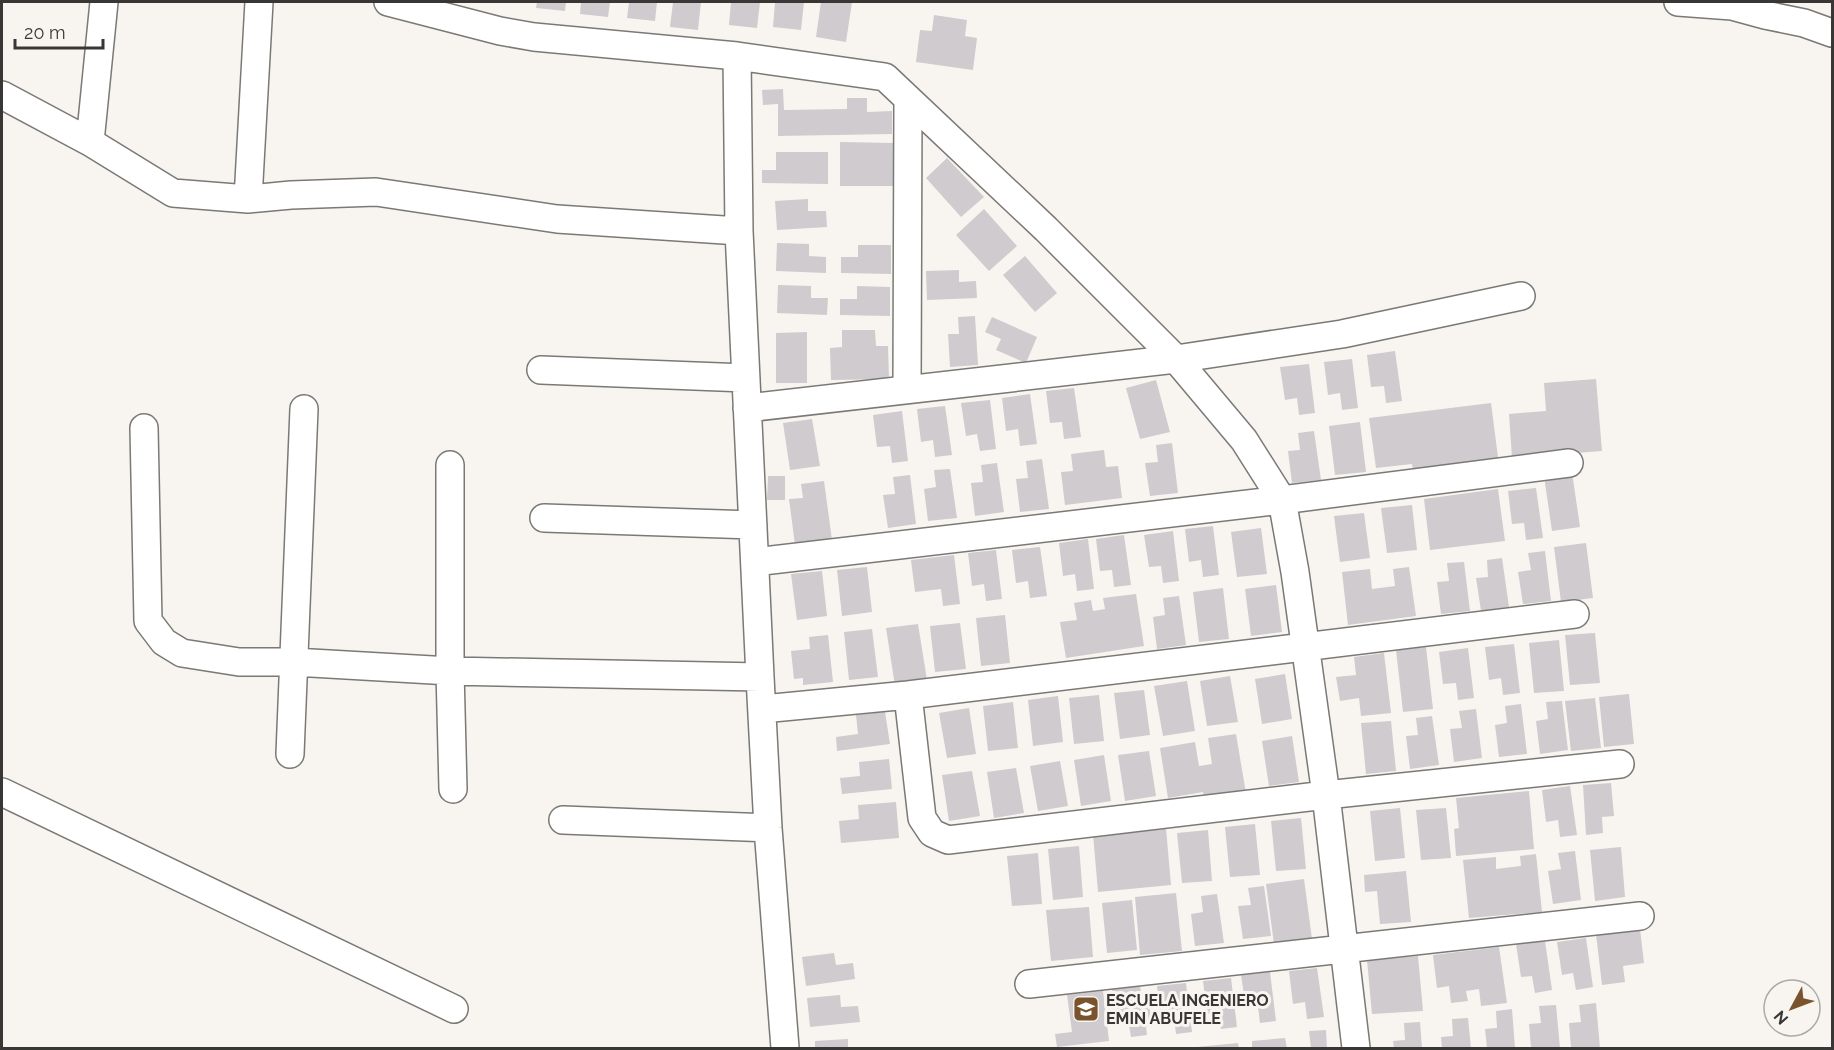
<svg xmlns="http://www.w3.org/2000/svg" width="1834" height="1050" viewBox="0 0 1834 1050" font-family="Raleway,sans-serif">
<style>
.building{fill:#cfcbcf}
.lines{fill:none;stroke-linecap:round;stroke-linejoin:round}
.street-casing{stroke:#7b7975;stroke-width:30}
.street{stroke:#fff;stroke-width:27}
.labels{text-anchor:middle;stroke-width:6;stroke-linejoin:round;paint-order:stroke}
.poi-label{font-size:16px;font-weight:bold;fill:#383735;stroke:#f8f5f1;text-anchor:start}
</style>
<rect width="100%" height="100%" fill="#f8f5f1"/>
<path class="building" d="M537,2H566L565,11L536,8Z
M581,2H610L608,17L580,14Z
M629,2H657L655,21L627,18Z
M673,2H701L698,30L670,27Z
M731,2H760L757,28L729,25Z
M775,2H804L801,30L773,27Z
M821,2H852L846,42L816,37Z
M934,15L967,20L965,36L977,38L973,70L916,62L920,30L932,31Z
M783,89L784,110L847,109V98H867V112L892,111V134L778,136V104L763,105L762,90Z
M840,142L896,143V186H840Z
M776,152H828V184L762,183V170H776Z
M947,158L984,197L961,217L926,178Z
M808,199V211H826L827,227L777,230L775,201Z
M984,209L1017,246L989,271L956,235Z
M777,243L809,244V256L826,257V273L776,271Z
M858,245H891V274L841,273V257H858Z
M1025,256L1057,293L1035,312L1003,275Z
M959,270V282L976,281L977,298L927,300L926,271Z
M778,285L811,286V298H828L827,315L777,313Z
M857,286L890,287V316L840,315V299H857Z
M975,316L978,365L950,367L948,334H959L958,317Z
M992,317L1037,337L1026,363L996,350L1001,339L985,332Z
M842,330H875L876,346H888L889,379L831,380L830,348L842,347Z
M807,332V383H776V333Z
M1395,351L1402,401L1386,403L1384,386L1371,387L1367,355Z
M1352,359L1358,408L1342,410L1340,393L1328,395L1324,362Z
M1309,364L1315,413L1299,415L1297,398L1285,400L1280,367Z
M1596,379L1602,451L1512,458L1509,414L1546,411L1544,383Z
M1156,380L1170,432L1140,439L1126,388Z
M1074,388L1081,437L1064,439L1062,422L1050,423L1046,391Z
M1030,394L1037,444L1020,446L1018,429L1006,431L1002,398Z
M990,400L996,449L980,451L977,434L966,436L961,403Z
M1491,403L1499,465L1414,475L1412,464L1376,468L1369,418Z
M945,406L952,455L935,457L933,440L921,442L917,409Z
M902,411L908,461L892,463L890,446L877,447L873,415Z
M812,419L820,466L790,470L783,423Z
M1360,422L1366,472L1335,475L1329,426Z
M1314,431L1321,480L1292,483L1288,451L1300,450L1298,433Z
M1172,443L1178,493L1150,496L1145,463L1158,462L1156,445Z
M1104,450L1106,467L1118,466L1122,498L1065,505L1061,472L1073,471L1071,454Z
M1042,459L1049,509L1020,512L1016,479L1028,478L1026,461Z
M997,463L1004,512L975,516L971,483L983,482L981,465Z
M950,469L957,518L928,521L924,489L936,487L934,470Z
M1572,472L1580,527L1552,531L1544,476Z
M910,475L916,524L888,528L883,495L895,494L893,477Z
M768,476H785V500H767Z
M824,481L832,540L795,545L789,499L803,498L801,484Z
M1536,488L1543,538L1526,540L1524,523L1512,524L1508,491Z
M1498,489L1505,541L1430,550L1424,499Z
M1412,505L1417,550L1387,553L1381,508Z
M1364,513L1370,558L1340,562L1334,516Z
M1213,526L1219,575L1203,577L1201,560L1189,562L1185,529Z
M1261,528L1267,574L1237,577L1231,532Z
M1173,531L1179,581L1163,583L1161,566L1149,567L1144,535Z
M1124,535L1131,585L1114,587L1112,570L1100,571L1096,539Z
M1088,539L1094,589L1077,591L1075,574L1063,576L1059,543Z
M1586,543L1593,598L1561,602L1554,547Z
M1040,547L1047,596L1030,598L1028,581L1016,583L1012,550Z
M996,550L1002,599L986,601L984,584L972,586L968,553Z
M1545,551L1551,601L1523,604L1518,572L1531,570L1528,553Z
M954,555L960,604L943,606L941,589L915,592L911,560Z
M1502,558L1509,607L1481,611L1476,578L1488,577L1487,560Z
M1464,562L1470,611L1441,614L1437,582L1449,581L1447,563Z
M867,567L872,612L842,616L837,570Z
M1409,567L1416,616L1348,625L1342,572L1370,569L1372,589L1395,586L1393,569Z
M822,571L827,616L797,620L791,574Z
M1276,585L1282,632L1251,636L1245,589Z
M1223,588L1229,639L1199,642L1193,592Z
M1136,594L1144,646L1066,658L1060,622L1077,620L1074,603L1091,600L1093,611L1105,609L1103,598Z
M1179,596L1186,645L1157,649L1153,617L1165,615L1163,598Z
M1005,615L1010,663L981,666L976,618Z
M960,623L966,669L935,672L930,626Z
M918,624L927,680L895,686L886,628Z
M872,629L878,677L849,680L844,632Z
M1595,633L1600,683L1570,685L1565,635Z
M828,635L833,682L803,685V678L794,679L791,651L810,649L809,637Z
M1559,640L1564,691L1534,693L1529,643Z
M1514,644L1520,693L1503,695L1501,678L1489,680L1485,647Z
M1426,647L1433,709L1403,712L1396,650Z
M1468,648L1474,698L1458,700L1456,683L1443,684L1439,652Z
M1384,653L1391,713L1361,716L1359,698L1340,701L1336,677L1356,675L1354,657Z
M1285,674L1292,719L1262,724L1255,679Z
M1230,676L1238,722L1207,726L1200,681Z
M1187,681L1195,731L1163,736L1154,686Z
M1144,690L1150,735L1120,739L1114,693Z
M1629,694L1634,744L1604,747L1599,697Z
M1099,695L1104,741L1074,744L1069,698Z
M1058,696L1063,742L1033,746L1028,700Z
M1595,698L1601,748L1571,751L1565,701Z
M1562,701L1568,750L1540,754L1536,721L1548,719L1546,702Z
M1013,702L1018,748L988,751L983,706Z
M1521,704L1527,754L1499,757L1495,725L1507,723L1505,706Z
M969,708L976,754L947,758L939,713Z
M1476,709L1482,758L1454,762L1450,729L1462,728L1459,711Z
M885,712L890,744L837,751L836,737L858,734L856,715Z
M1432,716L1439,765L1410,769L1406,736L1418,735L1416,718Z
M1391,721L1396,771L1366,774L1361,723Z
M1236,734L1246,793L1205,800L1203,792L1168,798L1160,748L1195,742L1199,766L1212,764L1208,738Z
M1292,736L1299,782L1269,786L1262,741Z
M1149,751L1156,796L1125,801L1118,755Z
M1104,755L1111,801L1081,806L1074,760Z
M889,759L892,789L842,794L840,778L860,776L859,762Z
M1060,761L1068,806L1038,811L1030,766Z
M1016,768L1024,813L994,818L987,772Z
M972,771L980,816L949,821L942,775Z
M1611,783L1614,816L1602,817L1603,833L1586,835L1583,785Z
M1570,786L1577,835L1560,837L1558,820L1546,822L1542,790Z
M1529,791L1534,849L1456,856L1454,829L1459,828L1456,798Z
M896,802L899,838L841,843L839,821L859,819L858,805Z
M1400,808L1405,858L1375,861L1370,811Z
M1446,808L1451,858L1421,860L1416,810Z
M1301,818L1306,869L1276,871L1271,821Z
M1255,824L1260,875L1230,877L1225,827Z
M1166,828L1171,885L1098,892L1093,834Z
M1208,830L1212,881L1182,883L1177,833Z
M1079,846L1083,897L1053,900L1048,849Z
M1621,847L1625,897L1595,901L1590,850Z
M1575,851L1581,900L1553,904L1548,871L1561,869L1558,853Z
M1038,853L1042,904L1012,906L1007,856Z
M1536,854L1542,912L1469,918L1463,860L1496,857V869L1521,866L1520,856Z
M1406,871L1411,922L1380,924L1377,891L1365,892L1364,875Z
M1304,879L1312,939L1274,944L1266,884Z
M1264,886L1271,936L1243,939L1238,906L1251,905L1248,888Z
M1176,893L1182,951L1140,955L1135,897Z
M1217,894L1224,943L1195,946L1191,914L1203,912L1201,896Z
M1132,900L1137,950L1107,953L1102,903Z
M1089,907L1093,957L1051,961L1046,910Z
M1640,929L1644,963L1623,966L1625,982L1602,985L1596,934Z
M1586,938L1593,987L1576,990L1573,973L1562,975L1557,942Z
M1545,941L1552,990L1535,993L1532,976L1521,977L1516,944Z
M1499,947L1507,1003L1481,1006L1479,989L1466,991L1468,1001L1451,1003L1449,986L1437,988L1433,955Z
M834,953L836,965L853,963L855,979L806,986L802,957Z
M1418,956L1423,1011L1372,1014L1367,960Z
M1317,968L1324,1017L1307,1019L1305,1002L1293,1004L1289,971Z
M1270,972L1276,1021L1260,1023L1258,1006L1246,1008L1241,975Z
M1231,978L1237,1027L1221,1029L1219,1013L1207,1014L1203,981Z
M1186,983L1192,1032L1176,1034L1174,1017L1161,1019L1157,986Z
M1140,986L1143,1005H1149L1152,1026L1146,1027L1147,1035L1131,1037L1128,1020L1116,1022L1112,989Z
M1103,991L1109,1041L1057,1047L1055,1034L1072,1032L1067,995Z
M840,995L841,1007L858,1006L860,1022L810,1027L807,998Z
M1596,1003L1600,1048H1571L1569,1023L1581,1022L1579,1005Z
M1556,1005L1560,1048H1531L1529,1024L1541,1023L1539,1006Z
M1512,1009L1515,1048H1487L1485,1029L1497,1028L1496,1011Z
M1468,1018L1471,1048H1442L1441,1037L1453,1036L1452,1019Z
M1420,1022L1422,1048H1394L1393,1041L1405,1040L1404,1023Z
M1326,1030L1327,1048H1311L1309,1031Z
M1285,1038L1287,1048H1252V1041Z
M848,1039V1048H815V1041Z
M1238,1043L1239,1048H1197V1047Z"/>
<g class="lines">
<defs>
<path id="street" d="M388,2L500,31L534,37L737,56L885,77L1046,229L1176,359L1244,440L1282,500L1295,572L1326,795L1356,1048
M1678,2L1732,6L1765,15L1804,23L1832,33
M737,56L739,231L760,677L768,828L785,1048
M2,95L90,142L173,193L248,199L291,195L376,192L557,219L739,231
M90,142L104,2
M248,199L259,2
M541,370L746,378
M907,389L908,100
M747,408L1176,359L1342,334L1521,296
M144,428L148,621L164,642L182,653L239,662H294L450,671L760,677
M450,465V671L453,789
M544,518L753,525
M755,562L1282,500L1569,463
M908,695L922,818L932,833L948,840L1326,795L1620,764
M762,709L908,695L1575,614
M290,754L304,409
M2,792L454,1009
M563,820L768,828
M1029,984L1640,916"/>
</defs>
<use href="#street" class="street-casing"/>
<use href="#street" class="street"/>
</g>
<defs>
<symbol id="school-square" viewBox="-11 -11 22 22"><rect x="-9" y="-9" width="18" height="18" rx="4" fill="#78532d" stroke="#f8f5f1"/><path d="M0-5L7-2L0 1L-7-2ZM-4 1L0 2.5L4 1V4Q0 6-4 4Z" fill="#fff"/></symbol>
</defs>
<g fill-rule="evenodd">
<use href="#school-square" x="1071" y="994" width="30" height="30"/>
</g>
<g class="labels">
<g class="poi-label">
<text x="1106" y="1006">ESCUELA INGENIERO<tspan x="1106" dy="18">EMIN ABUFELE</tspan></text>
</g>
</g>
<rect width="1834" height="1050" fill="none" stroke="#383735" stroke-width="6"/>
<g transform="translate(1792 1008) rotate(229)"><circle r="28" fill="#f8f5f1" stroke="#aba9a6" stroke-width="1.5"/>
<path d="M0-4.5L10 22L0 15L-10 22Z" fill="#78532d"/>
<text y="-9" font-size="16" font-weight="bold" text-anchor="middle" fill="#383735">N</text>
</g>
<path d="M15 39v9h88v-9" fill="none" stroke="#383735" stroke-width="3"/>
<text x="24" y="39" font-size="18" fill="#383735" stroke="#f8f5f1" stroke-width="4.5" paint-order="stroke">20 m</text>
</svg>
